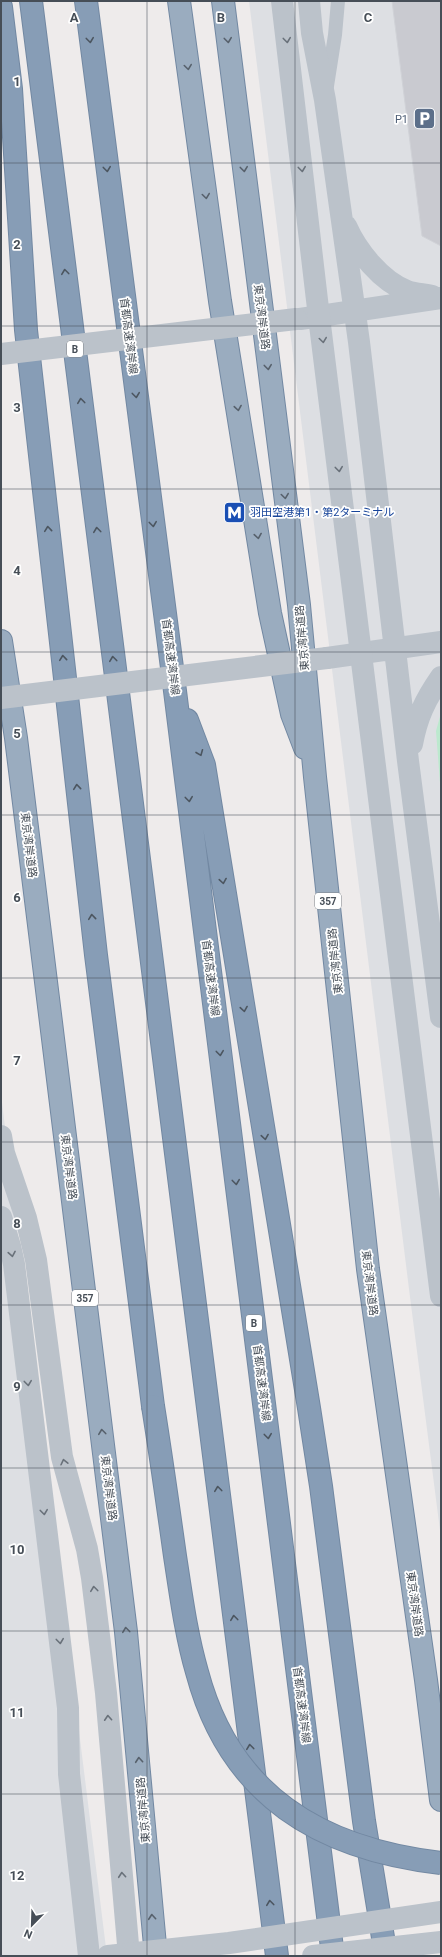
<svg xmlns="http://www.w3.org/2000/svg" width="442" height="1957" viewBox="0 0 442 1957" font-family="Roboto,'Noto Sans JP',sans-serif">
<style>
.airport{fill:#dddfe3}
.green{fill:#bce9ce}
.building{fill:#c9cad0;stroke:#d0d2d7}
.lines{fill:none;stroke-linecap:round;stroke-linejoin:round}
.trunk-casing{stroke:#7288a2;stroke-width:24}
.motorway-casing{stroke:#7288a2;stroke-width:24}
.service{stroke:#bbc2ca;stroke-width:14}
.minor{stroke:#bbc2ca;stroke-width:22}
.tertiary{stroke:#bbc2ca;stroke-width:22}
.trunk{stroke:#9aacbf;stroke-width:22}
.motorway{stroke:#879db6;stroke-width:22}
.motorway-bridge-casing{stroke:#7288a2;stroke-width:24;stroke-linecap:butt}
.minor-bridge{stroke:#bbc2ca;stroke-width:22}
.tertiary-bridge{stroke:#bbc2ca;stroke-width:22}
.motorway-bridge{stroke:#879db6;stroke-width:22}
.oneway{stroke:#4c5660}
.oneway2{stroke:#57616c}
.oneway3{stroke:#69717a}
.grid{fill:none;stroke:#464e57;stroke-width:1;stroke-opacity:0.55}
.labels{text-anchor:middle;stroke-width:3.5;stroke-linejoin:round;paint-order:stroke}
.shield{fill:#fff;stroke:#7e8389;stroke-width:1}
.shield-label{font-size:10px;font-weight:bold;fill:#464e57}
.service-label{font-size:11px;fill:#4e5e75;stroke:#fff;text-anchor:end}
.street-label{font-size:11px;fill:#464e57;stroke:#fff}
.transit-label{font-size:11px;fill:#164399;stroke:#fff;text-anchor:start}
.grid-label{font-size:13px;text-anchor:middle;font-weight:bold;fill:#464e57;stroke:#fff;stroke-width:3.5;stroke-linejoin:round;paint-order:stroke}
</style>
<rect width="100%" height="100%" fill="#eeebeb"/>
<path class="airport" d="M249,1H441V1538L410,1297Z
M1,1094L47,1474L107,1956H1Z"/>
<path class="green" d="M441,713V796L436,731Z"/>
<path class="building" d="M392,1H441V246L422,236Z"/>
<g class="lines">
<defs>
<path id="trunk" d="M179,1L220,301L270,613L292,714L305,748
M223,1L299,605L315,777L368,1269L426,1680L441,1800
M1,641L16,738L126,1632L156,1956"/>
<path id="motorway" d="M31,1L277,1956
M86,1L175,691L333,1956
M1,7L11,89L26,330L96,955L153,1406
M187,720L204,765L309,1408L321,1486L364,1821L386,1956"/>
</defs>
<use href="#trunk" class="trunk-casing"/>
<use href="#motorway" class="motorway-casing"/>
<path class="service" d="M327,86L335,35L338,1"/>
<path class="minor" d="M309,1L312,33L325,100L359,342L408,761L441,1017
M346,226C357,251 381,281 407,291C415,294 424,294 432,296
M300,319L441,298
M327,658L441,642
M412,744C417,717 425,700 441,677
M1,1217L10,1246L14,1264L68,1708L69,1774L89,1956"/>
<path class="tertiary" d="M282,1L319,317L441,1296
M1,1136L4,1153L26,1218L36,1260L62,1457L87,1549L92,1578L106,1693L129,1956"/>
<use href="#trunk" class="trunk"/>
<use href="#motorway" class="motorway"/>
<defs>
<path id="motorway-bridge" d="M153,1406C161,1456 168,1506 175,1556C181,1595 186,1634 197,1672C230,1796 320,1849 441,1863"/>
</defs>
<use href="#motorway-bridge" class="motorway-bridge-casing"/>
<path class="minor-bridge" d="M1,354L296,319
M1,698L327,658"/>
<path class="tertiary-bridge" d="M108,1956L229,1943L441,1912
M313,1956L441,1942"/>
<use href="#motorway-bridge" class="motorway-bridge"/>
</g>
<defs><path id="oneway-chevron" d="M-2-3.5L2.5 0L-2 3.5" fill="none" stroke-width="1.6" stroke-linecap="round" stroke-linejoin="round"/></defs>
<g class="oneway">
<use href="#oneway-chevron" transform="translate(90 40) rotate(83)"/>
<use href="#oneway-chevron" transform="translate(107 169) rotate(83)"/>
<use href="#oneway-chevron" transform="translate(65 272) rotate(-97)"/>
<use href="#oneway-chevron" transform="translate(136 395) rotate(83)"/>
<use href="#oneway-chevron" transform="translate(81 401) rotate(-97)"/>
<use href="#oneway-chevron" transform="translate(153 524) rotate(83)"/>
<use href="#oneway-chevron" transform="translate(48 529) rotate(-96)"/>
<use href="#oneway-chevron" transform="translate(97 530) rotate(-97)"/>
<use href="#oneway-chevron" transform="translate(63 658) rotate(-96)"/>
<use href="#oneway-chevron" transform="translate(113 659) rotate(-97)"/>
<use href="#oneway-chevron" transform="translate(200 753) rotate(68)"/>
<use href="#oneway-chevron" transform="translate(77 787) rotate(-96)"/>
<use href="#oneway-chevron" transform="translate(189 799) rotate(83)"/>
<use href="#oneway-chevron" transform="translate(223 881) rotate(81)"/>
<use href="#oneway-chevron" transform="translate(92 917) rotate(-96)"/>
<use href="#oneway-chevron" transform="translate(244 1009) rotate(81)"/>
<use href="#oneway-chevron" transform="translate(220 1053) rotate(83)"/>
<use href="#oneway-chevron" transform="translate(265 1137) rotate(81)"/>
<use href="#oneway-chevron" transform="translate(236 1182) rotate(83)"/>
<use href="#oneway-chevron" transform="translate(268 1436) rotate(83)"/>
<use href="#oneway-chevron" transform="translate(218 1489) rotate(-97)"/>
<use href="#oneway-chevron" transform="translate(234 1618) rotate(-97)"/>
<use href="#oneway-chevron" transform="translate(250 1747) rotate(-97)"/>
<use href="#oneway-chevron" transform="translate(270 1903) rotate(-97)"/>
</g>
<g class="oneway2">
<use href="#oneway-chevron" transform="translate(228 40) rotate(83)"/>
<use href="#oneway-chevron" transform="translate(188 67) rotate(82)"/>
<use href="#oneway-chevron" transform="translate(244 169) rotate(83)"/>
<use href="#oneway-chevron" transform="translate(206 196) rotate(82)"/>
<use href="#oneway-chevron" transform="translate(268 367) rotate(83)"/>
<use href="#oneway-chevron" transform="translate(238 408) rotate(81)"/>
<use href="#oneway-chevron" transform="translate(285 496) rotate(82)"/>
<use href="#oneway-chevron" transform="translate(258 536) rotate(81)"/>
<use href="#oneway-chevron" transform="translate(102 1432) rotate(-97)"/>
<use href="#oneway-chevron" transform="translate(126 1630) rotate(-97)"/>
<use href="#oneway-chevron" transform="translate(139 1760) rotate(-95)"/>
<use href="#oneway-chevron" transform="translate(152 1917) rotate(-95)"/>
</g>
<g class="oneway3">
<use href="#oneway-chevron" transform="translate(287 40) rotate(83)"/>
<use href="#oneway-chevron" transform="translate(302 169) rotate(83)"/>
<use href="#oneway-chevron" transform="translate(323 340) rotate(82)"/>
<use href="#oneway-chevron" transform="translate(339 469) rotate(83)"/>
<use href="#oneway-chevron" transform="translate(12 1254) rotate(80)"/>
<use href="#oneway-chevron" transform="translate(28 1383) rotate(83)"/>
<use href="#oneway-chevron" transform="translate(64 1462) rotate(-103)"/>
<use href="#oneway-chevron" transform="translate(44 1512) rotate(83)"/>
<use href="#oneway-chevron" transform="translate(94 1589) rotate(-97)"/>
<use href="#oneway-chevron" transform="translate(60 1641) rotate(83)"/>
<use href="#oneway-chevron" transform="translate(108 1718) rotate(-94)"/>
<use href="#oneway-chevron" transform="translate(122 1875) rotate(-95)"/>
</g>
<path class="grid" d="M147,1V1956M295,1V1956M1,163H441M1,326H441M1,489H441M1,652H441M1,815H441M1,978H441M1,1142H441M1,1305H441M1,1468H441M1,1631H441M1,1794H441"/>
<defs>
<symbol id="parking-square" viewBox="-11 -11 22 22"><rect x="-9" y="-9" width="18" height="18" rx="4" fill="#5c6f8a" stroke="#fff"/><path d="M-3.5-5.5H1a3.5 3.5 0 0 1 0 7H-1V5.5H-3.5ZM-1-3.4V-.6H.8a1.4 1.4 0 0 0 0-2.8Z" fill="#fff"/></symbol>
<symbol id="metro-square" viewBox="-11 -11 22 22"><rect x="-9" y="-9" width="18" height="18" rx="4" fill="#1a4fb4" stroke="#fff"/><path d="M-5.5 5V-5H-3L0 0L3-5H5.5V5H3V-.5L0 4L-3-.5V5Z" fill="#fff"/></symbol>
</defs>
<g fill-rule="evenodd">
<use href="#parking-square" x="412" y="106" width="25" height="25"/>
<use href="#metro-square" x="222" y="500" width="25" height="25"/>
</g>
<g class="labels">
<g class="shield">
<rect x="67" y="341" width="16" height="16" rx="3"/>
<rect x="315" y="893" width="26" height="16" rx="3"/>
<rect x="72" y="1290" width="26" height="16" rx="3"/>
<rect x="246" y="1315" width="16" height="16" rx="3"/>
</g>
<g class="shield-label">
<text x="75" y="353">B</text>
<text x="328" y="905">357</text>
<text x="85" y="1302">357</text>
<text x="254" y="1327">B</text>
</g>
<g class="service-label">
<text x="408" y="123">P1</text>
</g>
<g class="street-label">
<text transform="translate(262 317) rotate(83)" y="4">東京湾岸道路</text>
<text transform="translate(129 336) rotate(83)" y="4">首都高速湾岸線</text>
<text transform="translate(302 638) rotate(-95)" y="4">東京湾岸道路</text>
<text transform="translate(171 657) rotate(83)" y="4">首都高速湾岸線</text>
<text transform="translate(29 845) rotate(83)" y="4">東京湾岸道路</text>
<text transform="translate(335 961) rotate(-96)" y="4">東京湾岸道路</text>
<text transform="translate(211 978) rotate(83)" y="4">首都高速湾岸線</text>
<text transform="translate(69 1167) rotate(83)" y="4">東京湾岸道路</text>
<text transform="translate(370 1283) rotate(83)" y="4">東京湾岸道路</text>
<text transform="translate(262 1383) rotate(83)" y="4">首都高速湾岸線</text>
<text transform="translate(109 1488) rotate(83)" y="4">東京湾岸道路</text>
<text transform="translate(415 1604) rotate(82)" y="4">東京湾岸道路</text>
<text transform="translate(302 1705) rotate(83)" y="4">首都高速湾岸線</text>
<text transform="translate(143 1810) rotate(-95)" y="4">東京湾岸道路</text>
</g>
<g class="transit-label">
<text x="250" y="516">羽田空港第1・第2ターミナル</text>
</g>
</g>
<g class="grid-label">
<text x="74" y="22">A</text>
<text x="221" y="22">B</text>
<text x="368" y="22">C</text>
<text x="17" y="86">1</text>
<text x="17" y="249">2</text>
<text x="17" y="412">3</text>
<text x="17" y="575">4</text>
<text x="17" y="738">5</text>
<text x="17" y="902">6</text>
<text x="17" y="1065">7</text>
<text x="17" y="1228">8</text>
<text x="17" y="1391">9</text>
<text x="17" y="1554">10</text>
<text x="17" y="1717">11</text>
<text x="17" y="1880">12</text>
</g>
<rect width="442" height="1957" fill="none" stroke="#464e57" stroke-width="4"/>
<g transform="translate(32 1925) rotate(203)" stroke="#ffffff" stroke-width="3" paint-order="stroke">
<path d="M0-3L7 15L0 10L-7 15Z" fill="#464e57"/>
<text y="-6" font-size="11" font-weight="bold" text-anchor="middle" fill="#464e57">N</text>
</g>
</svg>
